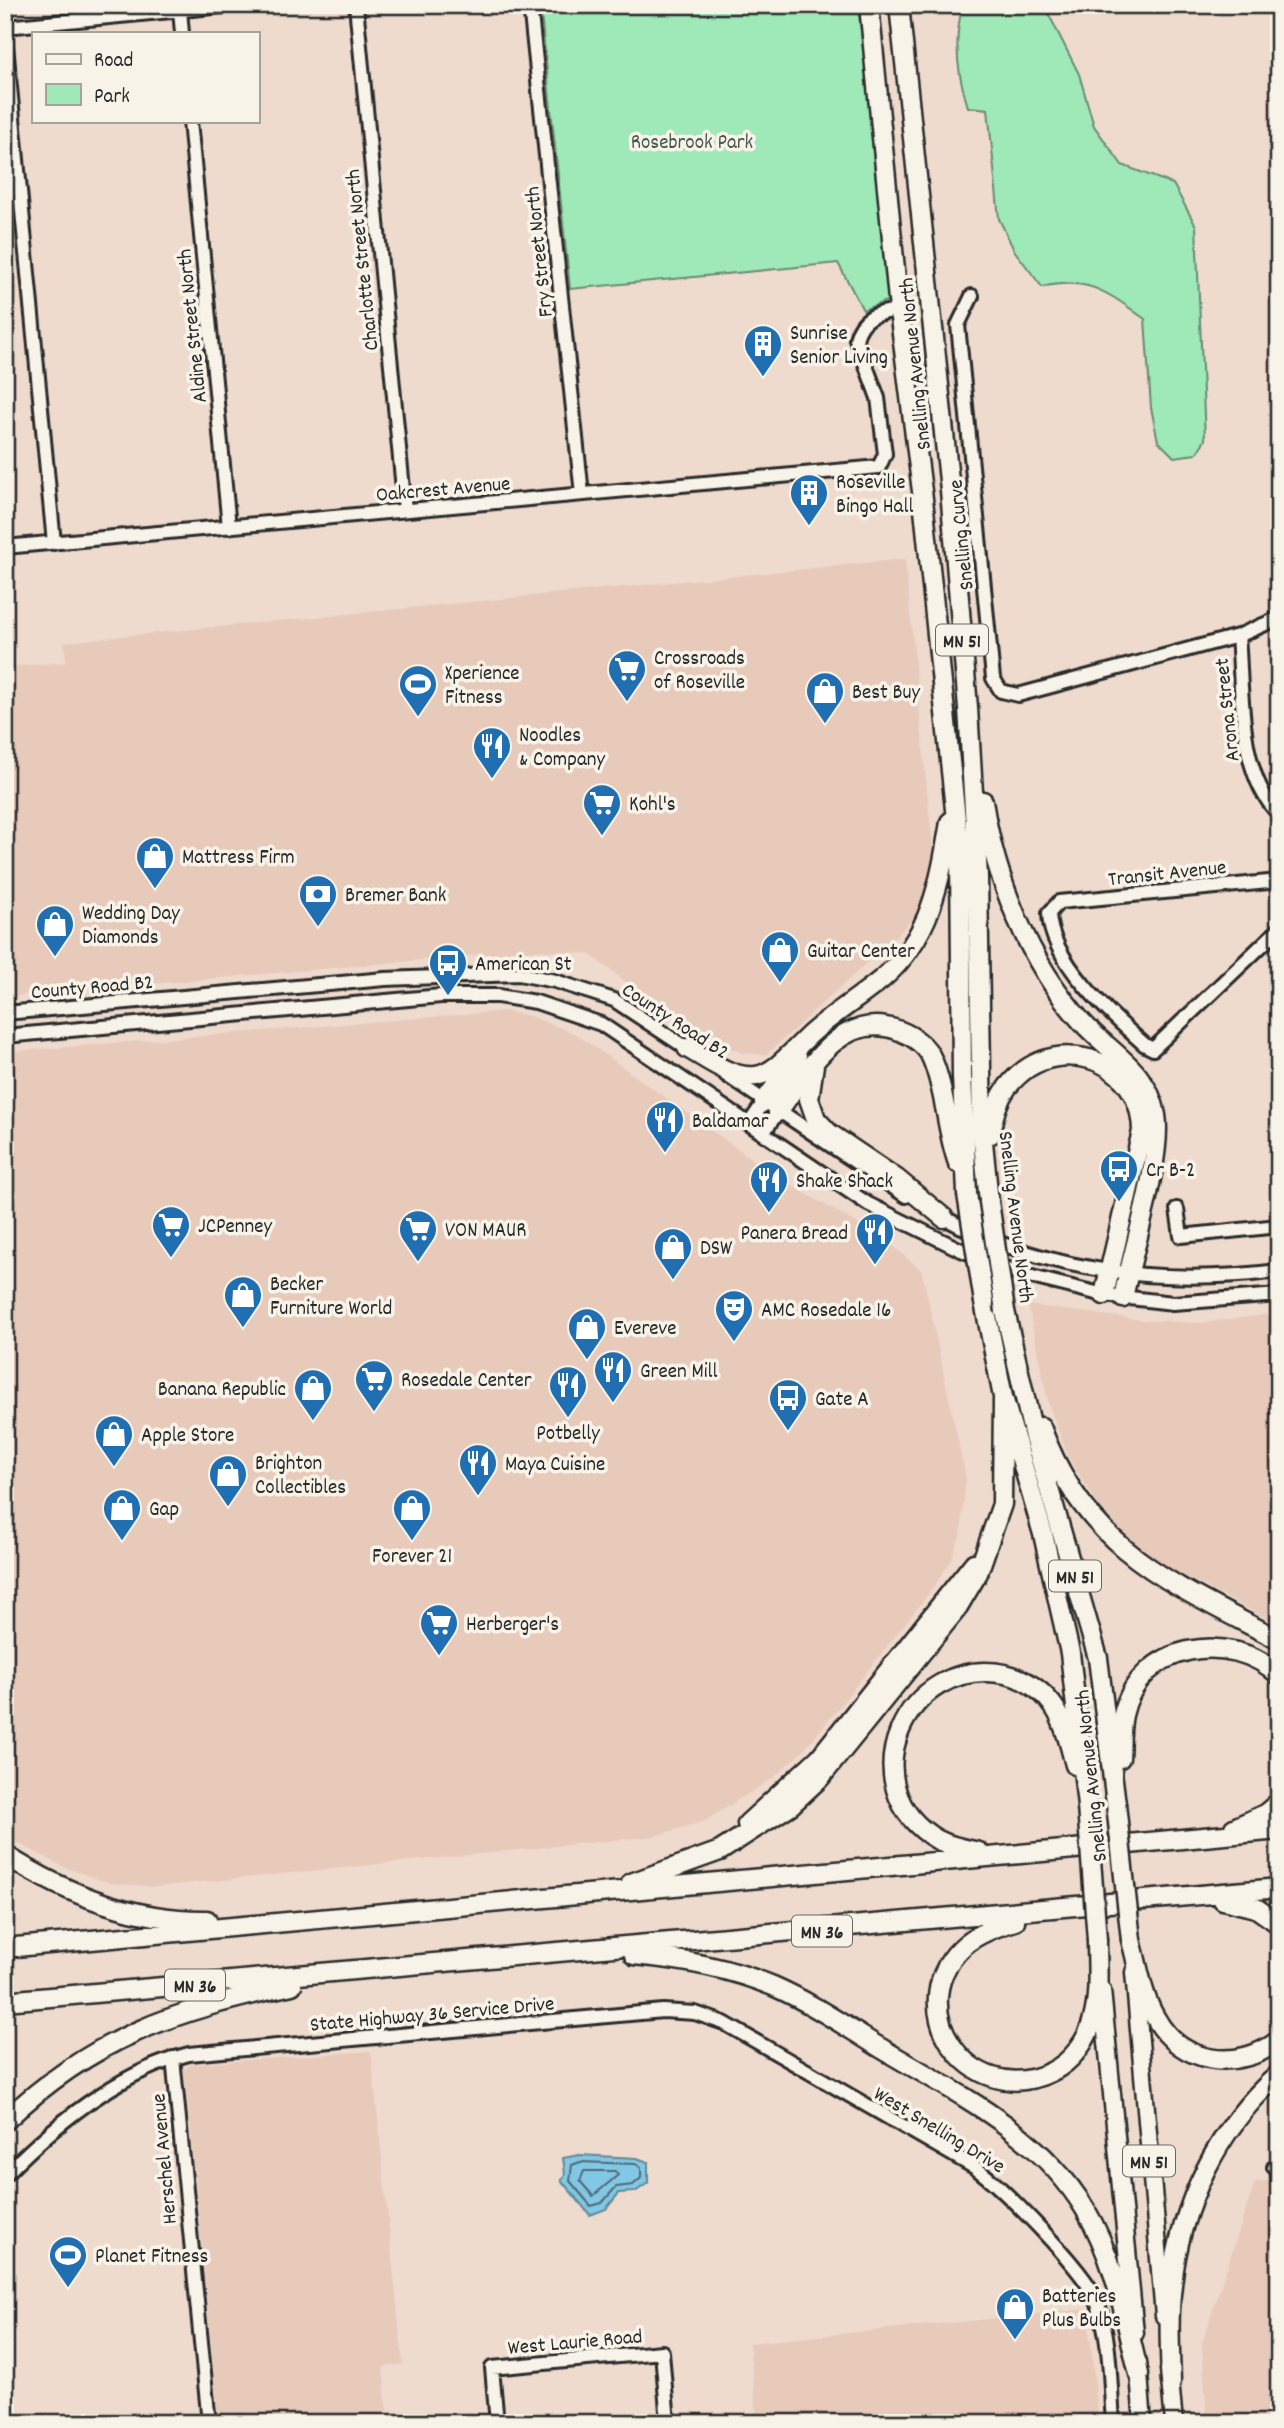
<svg xmlns="http://www.w3.org/2000/svg" width="1284" height="2428" viewBox="0 0 1284 2428" font-family="Dekko,sans-serif">
<style>
.built{fill:#e8cabb}
.green{fill:#9fe8b7;stroke:#658a71;stroke-width:2}
.water{fill:#82c7e3;stroke:#5f8999;stroke-width:2}
.lines{fill:none;stroke-linecap:round;stroke-linejoin:round}
.shore{stroke:#4e6975;stroke-width:2}
.minor-casing{stroke:#2b2b2b;stroke-width:18}
.major-casing{stroke:#2b2b2b;stroke-width:21}
.highway-casing{stroke:#2b2b2b;stroke-width:23}
.minor{stroke:#f7f3e8;stroke-width:12}
.major{stroke:#f7f3e8;stroke-width:16}
.highway{stroke:#f7f3e8;stroke-width:18}
.highway-bridge-casing{stroke:#2b2b2b;stroke-width:23;stroke-linecap:butt}
.highway-bridge{stroke:#f7f3e8;stroke-width:18}
.labels{text-anchor:middle;stroke-width:7;stroke-linejoin:round;paint-order:stroke}
.shield{fill:#f7f3e8;stroke:#686764;stroke-width:2}
.shield-label{font-size:19px;font-weight:bold;fill:#2b2b2b}
.park-label{font-size:21px;fill:#485a4e;stroke:#f7f3e8}
.street-label{font-size:21px;fill:#2b2b2b;stroke:#f7f3e8}
.poi-label{font-size:21px;fill:#2b2b2b;stroke:#f7f3e8;text-anchor:start}
</style>
<rect width="100%" height="100%" fill="#eedbce"/>
<filter id="ink" filterUnits="userSpaceOnUse"><feTurbulence type="fractalNoise" baseFrequency=".0143" numOctaves="2"/><feDisplacementMap in="SourceGraphic" scale="14" xChannelSelector="R" yChannelSelector="G"/><feConvolveMatrix kernelMatrix="1 2 1 2 8 2 1 2 1" color-interpolation-filters="sRGB"/></filter>
<g filter="url(#ink)">
<path class="built" d="M905,559L933,851L929,881L915,916L897,935L766,1055L742,1053L691,1031L589,954L536,950L5,997V667L66,662L64,642Z
M505,1011L530,1016L576,1034L776,1176L889,1242L922,1271L966,1478L961,1533L951,1560L934,1587L832,1716L803,1751L773,1778L705,1821L655,1836L155,1887L110,1883L66,1868L20,1844L5,1835V1052Z
M1028,1305L1142,1320L1201,1323L1279,1313V1625L1144,1555L1099,1506L1069,1459L1048,1403Z
M371,2051L403,2364L383,2367L388,2423H219L184,2069L192,2064Z
M1279,2180V2423H1207L1202,2343L1255,2182Z
M1087,2309L1099,2423H758L749,2343Z"/>
<path class="green" d="M540,5H858L892,299L863,310L838,263L570,289Z
M963,5H1044L1079,74L1094,126L1122,165L1173,184L1196,226L1205,440L1196,454L1174,457L1158,441L1151,408L1145,319C1108,293 1089,276 1042,287L1014,250L999,219L988,109L968,107C957,73 953,39 963,5Z"/>
<path class="water" d="M579,2155L637,2158L648,2162V2183L635,2192L619,2193L606,2209L590,2215L561,2180L565,2174L563,2158Z"/>
<g class="lines">
<path class="shore" d="M580,2162L636,2164L641,2168V2178L633,2185L616,2187L602,2203L591,2206L570,2181L572,2165Z
M584,2171H615L618,2175L593,2196L580,2181Z"/>
<defs>
<path id="minor" d="M356,5L405,510
M530,5L582,494
M180,10L182,33
M5,27L234,5
M5,35L54,543
M190,121L229,527
M972,296L958,325L993,678L1001,691L1018,695L1238,636L1279,618
M5,547L879,467L885,454L878,398L856,339C862,316 877,313 899,310
M1238,636C1243,691 1237,773 1279,814
M1279,881L1059,902L1049,913C1050,961 1111,1015 1145,1045L1153,1049L1279,929
M5,1013L385,979L519,974L555,981L614,1000L694,1053
M5,1036L441,996H498L536,1002L601,1024L868,1204L961,1250L1024,1275L1104,1295L1173,1303L1279,1295
M726,1075L906,1196
M749,1124L764,1102
M763,1133L778,1112
M1177,1209L1181,1236L1279,1226
M937,1214C1042,1272 1160,1286 1279,1271
M173,2058L209,2423
M1274,2167L1279,2166
M5,2175C55,2124 119,2072 189,2054L663,2011L695,2013L724,2023L974,2167C1001,2185 1086,2272 1097,2301C1111,2339 1110,2383 1113,2423
M497,2423L492,2368L662,2352L668,2423"/>
<path id="major" d="M1134,1972L1164,2316
M1102,1990L1135,2333
M1138,2362L1143,2423
M1169,2369L1174,2423"/>
<path id="highway" d="M869,5L899,310L923,499L960,858L962,1076L967,1194
M899,5L950,490L968,708L978,877L982,1132L989,1202
M983,801C995,879 1029,963 1082,1022C1110,1053 1148,1070 1156,1115C1163,1156 1132,1253 1123,1298
M687,1048C707,1059 732,1079 756,1076C777,1073 798,1044 814,1031C836,1012 860,997 882,979C931,937 940,882 950,822
M814,1065L809,1099L816,1119L829,1133L897,1179L944,1218
M764,1102L797,1056
M778,1112C807,1071 841,1008 900,1031C913,1036 927,1046 932,1059C946,1092 946,1130 958,1163
M991,1134C1000,1029 1140,1033 1142,1131L1104,1295
M984,1302L1003,1397L1043,1534L1070,1653L1087,1806
M1005,1311L1034,1437L1098,1658L1116,1804
M1041,1427C1086,1551 1173,1584 1279,1640
M1120,1758C1121,1744 1120,1729 1123,1715C1139,1643 1230,1629 1279,1675
M747,1824L819,1758L974,1563
M1234,1828L1265,1814L1279,1802
M979,1852C965,1849 951,1847 938,1840C847,1788 905,1655 1005,1674C1025,1678 1045,1692 1056,1710C1066,1726 1070,1747 1075,1765
M5,1855C66,1894 134,1921 207,1920
M631,1883L720,1851L791,1805L820,1778L956,1610L978,1573L1002,1504L1003,1397
M1223,1900L1256,1908L1279,1924
M1015,1921C998,1926 981,1932 967,1943C895,2003 969,2112 1051,2072C1072,2062 1087,2041 1093,2019C1100,1994 1097,1965 1097,1940
M1131,1940C1138,1965 1142,1995 1155,2017C1181,2065 1238,2072 1279,2040
M5,1948L1279,1830
M634,1955C682,1959 729,1968 773,1986C810,2002 845,2026 879,2047C954,2092 1038,2131 1085,2209C1115,2259 1125,2318 1139,2374
M5,2001L1279,1888
M5,2121C94,2036 175,2011 292,1985
M1171,2382C1170,2350 1168,2317 1172,2285C1180,2206 1218,2127 1279,2074"/>
</defs>
<use href="#minor" class="minor-casing"/>
<use href="#major" class="major-casing"/>
<use href="#highway" class="highway-casing"/>
<use href="#minor" class="minor"/>
<use href="#major" class="major"/>
<use href="#highway" class="highway"/>
<defs>
<path id="highway-bridge" d="M967,1194L984,1302
M989,1202L1005,1311
M1116,1804L1131,1940
M1087,1806L1097,1940"/>
</defs>
<use href="#highway-bridge" class="highway-bridge-casing"/>
<use href="#highway-bridge" class="highway-bridge"/>
</g>
</g>
<defs>
<symbol id="building-pin" viewBox="-11 -11 22 30"><path d="M0 17L-7.5 6A9.5 9.5 0 1 1 7.5 6Z" fill="#1f6fb2" stroke="#f7f3e8"/><path d="M-4-6H4V6H1V3H-1V6H-4ZM-2.5-4.3h1.7v1.8h-1.7ZM.8-4.3h1.7v1.8H.8ZM-2.5-1h1.7V.8h-1.7ZM.8-1h1.7V.8H.8Z" fill="#fff"/></symbol>
<symbol id="supermarket-pin" viewBox="-11 -11 22 30"><path d="M0 17L-7.5 6A9.5 9.5 0 1 1 7.5 6Z" fill="#1f6fb2" stroke="#f7f3e8"/><path d="M-6-5.5h2.5l.6 2H6L4.5 2H-2.5L-4.4-4H-6ZM-1.5 3.2a1.3 1.3 0 1 0 .1 0ZM3 3.2a1.3 1.3 0 1 0 .1 0Z" fill="#fff"/></symbol>
<symbol id="stadium-pin" viewBox="-11 -11 22 30"><path d="M0 17L-7.5 6A9.5 9.5 0 1 1 7.5 6Z" fill="#1f6fb2" stroke="#f7f3e8"/><path d="M0-5a6.5 5 0 1 0 0 10a6.5 5 0 1 0 0-10ZM-3.5-1.8h7v3.6h-7Z" fill="#fff"/></symbol>
<symbol id="shop-pin" viewBox="-11 -11 22 30"><path d="M0 17L-7.5 6A9.5 9.5 0 1 1 7.5 6Z" fill="#1f6fb2" stroke="#f7f3e8"/><path d="M-5-2.5h2.3a2.7 3.5 0 0 1 5.4 0H5L5.5 6h-11ZM-1.5-2.5h3a1.5 2.3 0 0 0-3 0Z" fill="#fff"/></symbol>
<symbol id="restaurant-pin" viewBox="-11 -11 22 30"><path d="M0 17L-7.5 6A9.5 9.5 0 1 1 7.5 6Z" fill="#1f6fb2" stroke="#f7f3e8"/><path d="M-5-6h1v4h1v-4h1v4h1v-4h1v5L-1.5 .5V6h-2V.5L-5-1ZM5-6V6H3V1.5H1.5Q1.5-4 5-6Z" fill="#fff"/></symbol>
<symbol id="bank-pin" viewBox="-11 -11 22 30"><path d="M0 17L-7.5 6A9.5 9.5 0 1 1 7.5 6Z" fill="#1f6fb2" stroke="#f7f3e8"/><path d="M-6-4H6V4H-6ZM0-2.3a2.3 2.3 0 1 0 0 4.6a2.3 2.3 0 1 0 0-4.6Z" fill="#fff"/></symbol>
<symbol id="bus-pin" viewBox="-11 -11 22 30"><path d="M0 17L-7.5 6A9.5 9.5 0 1 1 7.5 6Z" fill="#1f6fb2" stroke="#f7f3e8"/><path d="M-5-6H5V4H4V6H2V4H-2V6H-4V4H-5ZM-3.5-4V0h7V-4ZM-3.5 1.2v1.5H-2V1.2ZM2 1.2v1.5H3.5V1.2Z" fill="#fff"/></symbol>
<symbol id="theatre-pin" viewBox="-11 -11 22 30"><path d="M0 17L-7.5 6A9.5 9.5 0 1 1 7.5 6Z" fill="#1f6fb2" stroke="#f7f3e8"/><path d="M-5-5.5Q0-4 5-5.5V0Q5 5 0 6Q-5 5-5 0ZM-3.3-2.5H-1v1.5H-3.3ZM1-2.5H3.3v1.5H1ZM-2.8 1Q0 5.5 2.8 1Z" fill="#fff"/></symbol>
</defs>
<g fill-rule="evenodd">
<use href="#building-pin" x="741" y="322" width="44" height="60"/>
<use href="#building-pin" x="787" y="471" width="44" height="60"/>
<use href="#supermarket-pin" x="605" y="647" width="44" height="60"/>
<use href="#stadium-pin" x="396" y="662" width="44" height="60"/>
<use href="#shop-pin" x="803" y="669" width="44" height="60"/>
<use href="#restaurant-pin" x="470" y="724" width="44" height="60"/>
<use href="#supermarket-pin" x="580" y="781" width="44" height="60"/>
<use href="#shop-pin" x="133" y="834" width="44" height="60"/>
<use href="#bank-pin" x="296" y="872" width="44" height="60"/>
<use href="#shop-pin" x="33" y="902" width="44" height="60"/>
<use href="#shop-pin" x="758" y="928" width="44" height="60"/>
<use href="#bus-pin" x="426" y="941" width="44" height="60"/>
<use href="#restaurant-pin" x="643" y="1098" width="44" height="60"/>
<use href="#bus-pin" x="1097" y="1147" width="44" height="60"/>
<use href="#restaurant-pin" x="747" y="1158" width="44" height="60"/>
<use href="#supermarket-pin" x="149" y="1203" width="44" height="60"/>
<use href="#supermarket-pin" x="396" y="1207" width="44" height="60"/>
<use href="#restaurant-pin" x="853" y="1210" width="44" height="60"/>
<use href="#shop-pin" x="651" y="1225" width="44" height="60"/>
<use href="#shop-pin" x="221" y="1273" width="44" height="60"/>
<use href="#theatre-pin" x="712" y="1287" width="44" height="60"/>
<use href="#shop-pin" x="565" y="1305" width="44" height="60"/>
<use href="#restaurant-pin" x="591" y="1348" width="44" height="60"/>
<use href="#supermarket-pin" x="352" y="1357" width="44" height="60"/>
<use href="#restaurant-pin" x="546" y="1363" width="44" height="60"/>
<use href="#shop-pin" x="291" y="1366" width="44" height="60"/>
<use href="#bus-pin" x="766" y="1376" width="44" height="60"/>
<use href="#shop-pin" x="92" y="1412" width="44" height="60"/>
<use href="#restaurant-pin" x="456" y="1441" width="44" height="60"/>
<use href="#shop-pin" x="206" y="1452" width="44" height="60"/>
<use href="#shop-pin" x="100" y="1486" width="44" height="60"/>
<use href="#shop-pin" x="390" y="1486" width="44" height="60"/>
<use href="#supermarket-pin" x="417" y="1601" width="44" height="60"/>
<use href="#stadium-pin" x="46" y="2233" width="44" height="60"/>
<use href="#shop-pin" x="993" y="2285" width="44" height="60"/>
</g>
<g class="labels">
<g class="shield">
<rect x="936" y="624.5" width="52" height="31" rx="5"/>
<rect x="1049" y="1560.5" width="52" height="31" rx="5"/>
<rect x="792" y="1915.5" width="60" height="31" rx="5"/>
<rect x="165" y="1969.5" width="60" height="31" rx="5"/>
<rect x="1123" y="2145.5" width="52" height="31" rx="5"/>
</g>
<g class="shield-label">
<text x="962" y="647">MN 51</text>
<text x="1075" y="1583">MN 51</text>
<text x="822" y="1938">MN 36</text>
<text x="195" y="1992">MN 36</text>
<text x="1149" y="2168">MN 51</text>
</g>
<g class="park-label">
<text x="692" y="148">Rosebrook Park</text>
</g>
<g class="street-label">
<text transform="translate(538 252) rotate(-96)" y="7">Fry Street North</text>
<text transform="translate(361 260) rotate(-96)" y="7">Charlotte Street North</text>
<text transform="translate(191 326) rotate(-96)" y="7">Aldine Street North</text>
<text transform="translate(914 364) rotate(-96)" y="7">Snelling Avenue North</text>
<text transform="translate(443 488) rotate(-5)" y="7">Oakcrest Avenue</text>
<text transform="translate(960 535) rotate(-96)" y="7">Snelling Curve</text>
<text transform="translate(1226 710) rotate(-96)" y="7">Arona Street</text>
<text transform="translate(1167 872) rotate(-6)" y="7">Transit Avenue</text>
<text transform="translate(92 986) rotate(-5)" y="7">County Road B2</text>
<text transform="translate(676 1020) rotate(33)" y="7">County Road B2</text>
<text transform="translate(1017 1217) rotate(83)" y="7">Snelling Avenue North</text>
<text transform="translate(1090 1776) rotate(-96)" y="7">Snelling Avenue North</text>
<text transform="translate(432 2013) rotate(-5)" y="7">State Highway 36 Service Drive</text>
<text transform="translate(940 2129) rotate(31)" y="7">West Snelling Drive</text>
<text transform="translate(163 2159) rotate(-95)" y="7">Herschel Avenue</text>
<text transform="translate(575 2341) rotate(-5)" y="7">West Laurie Road</text>
</g>
<g class="poi-label">
<text x="790" y="339">Sunrise<tspan x="790" dy="24">Senior Living</tspan></text>
<text x="836" y="488">Roseville<tspan x="836" dy="24">Bingo Hall</tspan></text>
<text x="654" y="664">Crossroads<tspan x="654" dy="24">of Roseville</tspan></text>
<text x="445" y="679">Xperience<tspan x="445" dy="24">Fitness</tspan></text>
<text x="852" y="698">Best Buy</text>
<text x="519" y="741">Noodles<tspan x="519" dy="24">&amp; Company</tspan></text>
<text x="629" y="810">Kohl's</text>
<text x="182" y="863">Mattress Firm</text>
<text x="345" y="901">Bremer Bank</text>
<text x="82" y="919">Wedding Day<tspan x="82" dy="24">Diamonds</tspan></text>
<text x="807" y="957">Guitar Center</text>
<text x="475" y="970">American St</text>
<text x="692" y="1127">Baldamar</text>
<text x="1146" y="1176">Cr B-2</text>
<text x="796" y="1187">Shake Shack</text>
<text x="198" y="1232">JCPenney</text>
<text x="445" y="1236">VON MAUR</text>
<text x="848" y="1239" text-anchor="end">Panera Bread</text>
<text x="700" y="1254">DSW</text>
<text x="270" y="1290">Becker<tspan x="270" dy="24">Furniture World</tspan></text>
<text x="761" y="1316">AMC Rosedale 16</text>
<text x="614" y="1334">Evereve</text>
<text x="640" y="1377">Green Mill</text>
<text x="401" y="1386">Rosedale Center</text>
<text x="286" y="1395" text-anchor="end">Banana Republic</text>
<text x="815" y="1405">Gate A</text>
<text x="568" y="1439" text-anchor="middle">Potbelly</text>
<text x="141" y="1441">Apple Store</text>
<text x="255" y="1469">Brighton<tspan x="255" dy="24">Collectibles</tspan></text>
<text x="505" y="1470">Maya Cuisine</text>
<text x="149" y="1515">Gap</text>
<text x="412" y="1562" text-anchor="middle">Forever 21</text>
<text x="466" y="1630">Herberger's</text>
<text x="95" y="2262">Planet Fitness</text>
<text x="1042" y="2302">Batteries<tspan x="1042" dy="24">Plus Bulbs</tspan></text>
</g>
</g>
<rect width="1284" height="2428" fill="none" stroke="#f7f3e8" stroke-width="28"/>
<rect x="14" y="14" width="1256" height="2400" fill="none" stroke="#2b2b2b" stroke-width="2.5" filter="url(#ink)"/>
<rect x="32" y="32" width="228" height="91" fill="#f7f3e8" stroke="#a5a39c" stroke-width="2"/>
<rect x="46" y="54" width="35" height="10" fill="#f7f3e8" stroke="#a5a39c" stroke-width="2"/>
<text x="94" y="66" font-size="21" fill="#2b2b2b">Road</text>
<rect x="46" y="84" width="35" height="21" fill="#9fe8b7" stroke="#a5a39c" stroke-width="2"/>
<text x="94" y="102" font-size="21" fill="#2b2b2b">Park</text>
</svg>
